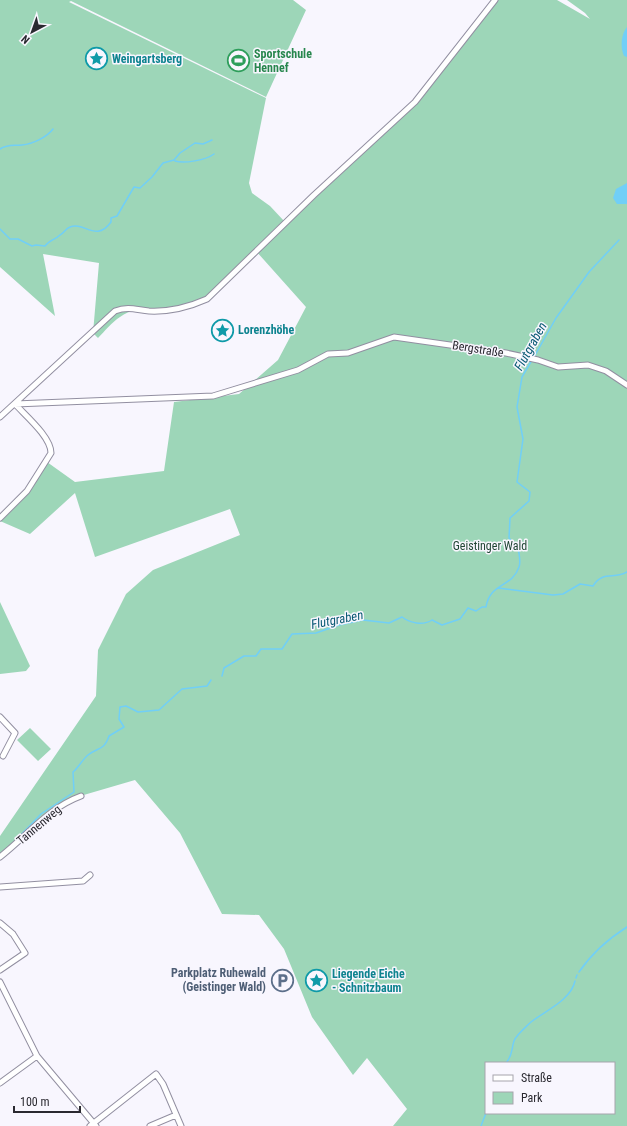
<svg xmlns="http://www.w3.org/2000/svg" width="627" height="1126" viewBox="0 0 627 1126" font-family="'Roboto Condensed',sans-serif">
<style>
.green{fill:#9dd6b8;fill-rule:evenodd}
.water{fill:#71cff7}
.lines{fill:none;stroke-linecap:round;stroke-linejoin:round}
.stream{stroke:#71cff7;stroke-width:1.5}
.minor-casing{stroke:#928fa1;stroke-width:7}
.minor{stroke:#fff;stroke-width:5}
.labels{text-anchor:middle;stroke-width:3;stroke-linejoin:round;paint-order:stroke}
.leisure-label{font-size:12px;font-weight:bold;fill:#27864d;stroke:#f8f6fe;text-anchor:start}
.culture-label{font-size:12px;font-weight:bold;fill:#0d838f;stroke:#f8f6fe;text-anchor:start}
.street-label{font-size:12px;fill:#2a2930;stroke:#f8f6fe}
.park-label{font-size:12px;fill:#1f4533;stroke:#f8f6fe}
.service-label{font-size:12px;font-weight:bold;fill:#4e5e75;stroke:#f8f6fe;text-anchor:end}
.water-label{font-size:13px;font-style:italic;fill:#085973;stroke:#f8f6fe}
</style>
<rect width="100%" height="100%" fill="#f8f6fe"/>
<path class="green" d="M0,0H293L306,10L266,97L71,1L69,2L266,98L249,183L252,193L270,206L285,222L415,102L495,0H557L590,19L585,13L567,0H627V1126H393L407,1109L367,1058L353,1075L312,1017L284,949L259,915L222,914L180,833L135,780L70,799L0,857V836L96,696L98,650L126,594L153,570L240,535L230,509L95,557L75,493L30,534L0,521V517L27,491L47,462L75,482L164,471L174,402L239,394L278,360L306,307L256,251C241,266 211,301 191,306C168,313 140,302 120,317C112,322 105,331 98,338L93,333L99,263L43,254L55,316L0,267ZM486,1063H614V1113H486Z
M0,602L30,666L26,671L0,674Z
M30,728L51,749L38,761L17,740Z"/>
<path class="water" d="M627,27V57L624,56C620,47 621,34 627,27Z
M627,183V204H617L613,198L616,189Z"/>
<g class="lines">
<path class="stream" d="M0,149C8,144 13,146 22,145C33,144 47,137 53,129
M175,161C184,164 206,160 214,154
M0,229L10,239H18L32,246L36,245L45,246C49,240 55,240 60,235C64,233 65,229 70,227C84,221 96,243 111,222V218L117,216L134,187L140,188L152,177L163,163L174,160L180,153L195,143L203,144L212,140
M534,357L556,318L589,272L619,240
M498,588L553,595L563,594L580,584L593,586C603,570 614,580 627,572
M222,676L224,668L244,656H256L261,649H282L292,634L316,633L339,625L363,620L389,623L402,617C410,623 423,626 432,620L442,625L460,619L468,608L476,611L482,607H486C490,582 512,588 519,567C521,562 519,553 518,548L509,538L510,518L529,501L530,492L517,482L523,439L517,407L522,377L532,360
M13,843L41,814L74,792L73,772C79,767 82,760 88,755C98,747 104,751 109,736L124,727L119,719L120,707L126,706L138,712L159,710L182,689L207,686L211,680
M579,972C592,953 608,939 627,927
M576,978L577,975
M506,1063C513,1055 511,1050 514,1041C516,1035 526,1027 531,1022C545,1011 571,1000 575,981
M481,1126L486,1113"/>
<defs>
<path id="minor" d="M15,404L213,396L298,370L328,354L348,353L394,337L506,353L538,360L558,367L588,365L606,371L627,385
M0,417L115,311C128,306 137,310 149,311C169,312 189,307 207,299L314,195L415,102L495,0
M0,518L27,491L51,453C51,437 26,416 15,404
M0,717L15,733L3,756
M0,857C27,836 48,808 81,796
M0,887L83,881L90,875
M0,923L13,934L25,953L0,970
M0,982L37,1056L96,1126
M0,1083L37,1056
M90,1126L156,1074L163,1084L181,1126
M150,1126L176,1115"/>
</defs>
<use href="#minor" class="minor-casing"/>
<use href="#minor" class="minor"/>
</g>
<defs>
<symbol id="sight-ring" viewBox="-11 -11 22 22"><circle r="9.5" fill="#f8f6fe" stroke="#0f9aa8" stroke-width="1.5"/><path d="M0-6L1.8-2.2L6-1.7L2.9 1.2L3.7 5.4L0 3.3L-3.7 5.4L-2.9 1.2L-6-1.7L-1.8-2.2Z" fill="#0f9aa8"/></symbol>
<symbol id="stadium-ring" viewBox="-11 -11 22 22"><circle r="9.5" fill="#f8f6fe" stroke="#2e9e5b" stroke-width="1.5"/><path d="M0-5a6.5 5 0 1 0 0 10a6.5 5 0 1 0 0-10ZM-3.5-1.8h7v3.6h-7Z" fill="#2e9e5b"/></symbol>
<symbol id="parking-ring" viewBox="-11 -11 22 22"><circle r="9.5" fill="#f8f6fe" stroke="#5c6f8a" stroke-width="1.5"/><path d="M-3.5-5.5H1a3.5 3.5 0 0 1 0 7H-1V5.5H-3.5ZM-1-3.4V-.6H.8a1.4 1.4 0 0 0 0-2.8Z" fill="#5c6f8a"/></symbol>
</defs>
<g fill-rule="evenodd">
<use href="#sight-ring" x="84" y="46" width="25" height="25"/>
<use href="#stadium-ring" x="226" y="48" width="25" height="25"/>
<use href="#sight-ring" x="210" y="318" width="25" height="25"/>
<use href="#parking-ring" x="270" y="968" width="25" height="25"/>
<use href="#sight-ring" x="304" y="968" width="25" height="25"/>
</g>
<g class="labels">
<g class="leisure-label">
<text x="254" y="58">Sportschule<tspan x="254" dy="14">Hennef</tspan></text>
</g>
<g class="culture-label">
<text x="112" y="63">Weingartsberg</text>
<text x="238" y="334">Lorenzhöhe</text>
<text x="332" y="978">Liegende Eiche<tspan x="332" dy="14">- Schnitzbaum</tspan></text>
</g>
<g class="street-label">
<text transform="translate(478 349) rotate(9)" y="4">Bergstraße</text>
<text transform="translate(39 825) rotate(-40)" y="4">Tannenweg</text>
</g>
<g class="park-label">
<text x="490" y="550">Geistinger Wald</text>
</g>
<g class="service-label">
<text x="266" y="977">Parkplatz Ruhewald<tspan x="266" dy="14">(Geistinger Wald)</tspan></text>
</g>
<g class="water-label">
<text transform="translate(530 346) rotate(-61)" y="5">Flutgraben</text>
<text transform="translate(337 619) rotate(-11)" y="5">Flutgraben</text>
</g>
</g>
<rect x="485" y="1062" width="130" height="52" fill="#f8f6fe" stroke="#a6a4ac"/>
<rect x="493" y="1075" width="20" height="6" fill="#ffffff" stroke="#a6a4ac"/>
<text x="521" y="1082" font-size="12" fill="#2a2930">Straße</text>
<rect x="493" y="1092" width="20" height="12" fill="#9dd6b8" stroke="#a6a4ac"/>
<text x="521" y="1102" font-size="12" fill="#2a2930">Park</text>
<g transform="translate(32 32) rotate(221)" stroke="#f8f6fe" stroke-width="3" paint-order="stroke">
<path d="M0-3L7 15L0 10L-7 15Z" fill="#2a2930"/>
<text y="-6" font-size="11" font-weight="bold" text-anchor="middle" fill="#2a2930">N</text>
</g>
<path d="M14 1106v6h66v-6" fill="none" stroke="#2a2930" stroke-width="2"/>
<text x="20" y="1106" font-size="12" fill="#2a2930" stroke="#f8f6fe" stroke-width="3" paint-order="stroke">100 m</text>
</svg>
